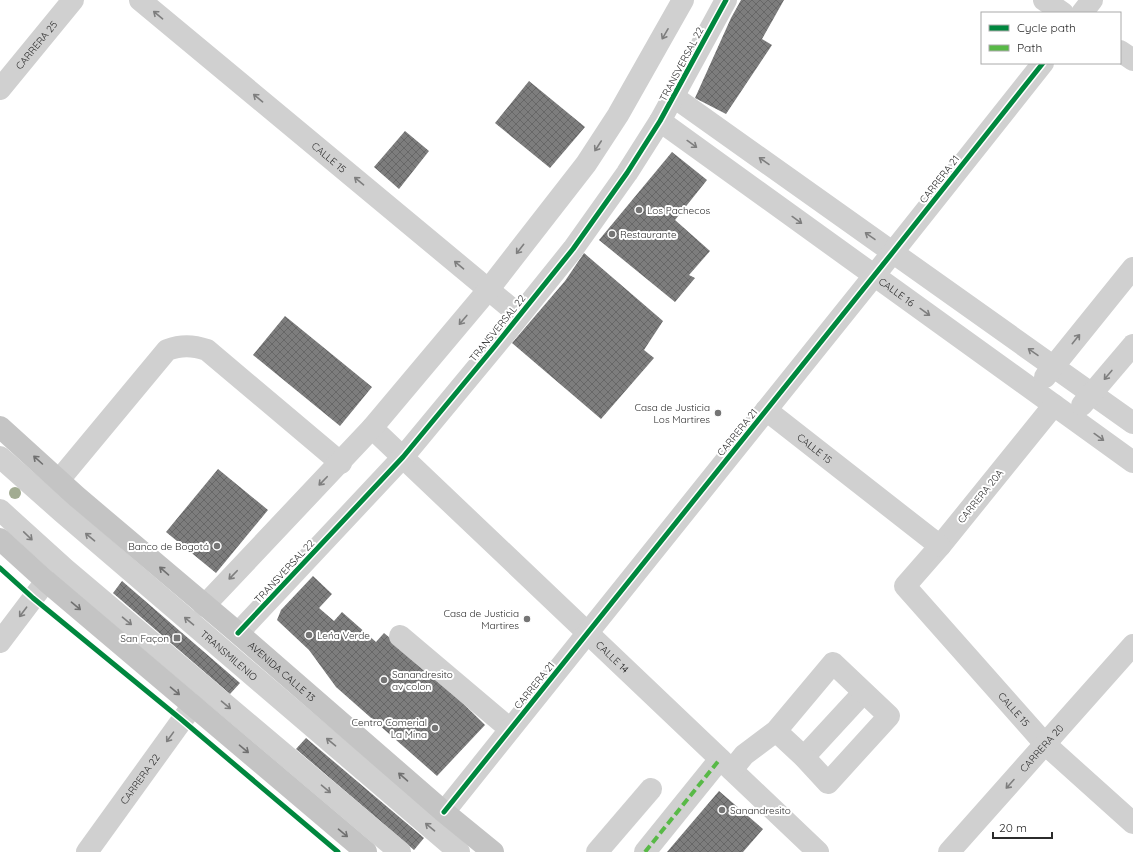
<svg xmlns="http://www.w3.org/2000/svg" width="1133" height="852" viewBox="0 0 1133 852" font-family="Quicksand,sans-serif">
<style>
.building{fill:url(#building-cross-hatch)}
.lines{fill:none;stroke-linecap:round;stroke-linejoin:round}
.minor{stroke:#d0d0d0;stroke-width:22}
.major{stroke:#c4c4c4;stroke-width:22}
.quiet{stroke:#58b947;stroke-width:4;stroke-dasharray:8 4;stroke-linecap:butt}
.cycleway-casing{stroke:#fff;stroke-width:8}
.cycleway{stroke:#00873e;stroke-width:5}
.tree{fill:#a2ac92}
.oneway{stroke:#7e7e7e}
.oneway2{stroke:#707070}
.poi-dot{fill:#757575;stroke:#fff;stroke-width:1.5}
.labels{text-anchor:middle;stroke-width:4;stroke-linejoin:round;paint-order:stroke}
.street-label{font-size:10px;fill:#2b2b2b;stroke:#fff}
.poi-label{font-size:10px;fill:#2b2b2b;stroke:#fff;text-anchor:start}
</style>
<defs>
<pattern id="building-cross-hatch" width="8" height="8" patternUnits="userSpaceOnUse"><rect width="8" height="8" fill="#7d7d7d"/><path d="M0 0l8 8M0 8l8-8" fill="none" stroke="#676767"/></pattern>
</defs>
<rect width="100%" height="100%" fill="#fff"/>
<path class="building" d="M741,0H784L762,39L772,45L726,114L695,98L731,18Z
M529,81L585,127L550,168L495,123Z
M405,131L429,151L399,189L374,167Z
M672,152L707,180L675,220L710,251L689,275L695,278L675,302L599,240Z
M584,253L663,321L644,350L654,358L601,419L512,343L565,281Z
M285,316L372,387L340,426L253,355Z
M218,469L268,510L216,573L166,532Z
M313,576L332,594L319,608L334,621L342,612L376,642L384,633L433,674L485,725L437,776L336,687L309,650L277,620L281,610Z
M122,581L240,683L230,694L113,593Z
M306,738L424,838L414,850L296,749Z
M719,791L763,829L743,852H667Z"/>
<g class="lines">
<g class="minor">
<path id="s1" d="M140,0L519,315"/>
<path d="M1044,0L1063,13"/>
<path d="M1082,13L1092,0"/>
<path d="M1120,51L1133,60"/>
<path id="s2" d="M0,89L73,0"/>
<path d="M674,97L1133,423"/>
<path id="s3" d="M660,121L1133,462"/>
<path d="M1045,377L1133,268"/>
<path id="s4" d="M1054,405L940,546L905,586L1045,744L1133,823"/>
<path d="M1082,405L1133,345"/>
<path id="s5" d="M766,410L940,546"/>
<path id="s6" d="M372,428L818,852"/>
<path id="s7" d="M0,457L62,512L459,852"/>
<path d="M59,480L167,350C181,345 192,345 207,350L341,463"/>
<path d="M0,510L65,569L400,852"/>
<path d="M204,606L372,428L488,290L586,164L618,115L683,0"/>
<path d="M238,633L403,457L495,346L573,249L627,173L660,121L726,0"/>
<path d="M400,636L510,729"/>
<path d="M0,642L46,581"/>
<path d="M804,757L863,693"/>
<path d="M732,770L744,755L776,731L833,663L889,716L828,783L804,757L776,731"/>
<path d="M444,812L893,252L1043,63"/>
<path id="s8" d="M87,852L193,705"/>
<path d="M597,852L651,789"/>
<path d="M645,852L720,759"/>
<path id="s9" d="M949,852L1133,645"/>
</g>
<g class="major">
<path id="s10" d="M0,427L76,496L238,633L444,812L493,852"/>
<path d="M0,539L46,581L366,852"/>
</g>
<path class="quiet" d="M645,852L720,759"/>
<defs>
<path id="cycleway" d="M0,568L33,598L182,720L338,852
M238,633L403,457L495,346L573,249L627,173L660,121L726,0
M444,812L893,252L1043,63"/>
</defs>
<use href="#cycleway" class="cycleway-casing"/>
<use href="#cycleway" class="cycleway"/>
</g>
<circle class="tree" cx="15" cy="493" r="6"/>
<defs><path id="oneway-shaft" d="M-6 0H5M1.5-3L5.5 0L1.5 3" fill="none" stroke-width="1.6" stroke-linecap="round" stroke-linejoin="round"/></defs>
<g class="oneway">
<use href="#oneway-shaft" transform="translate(158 15) rotate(-140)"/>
<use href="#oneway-shaft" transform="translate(665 34) rotate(120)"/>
<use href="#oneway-shaft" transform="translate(258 98) rotate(-140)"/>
<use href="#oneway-shaft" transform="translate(692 144) rotate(36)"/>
<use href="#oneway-shaft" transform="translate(598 146) rotate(123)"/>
<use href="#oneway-shaft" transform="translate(764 161) rotate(-145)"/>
<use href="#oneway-shaft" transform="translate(359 181) rotate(-140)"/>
<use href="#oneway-shaft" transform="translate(797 220) rotate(36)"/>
<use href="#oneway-shaft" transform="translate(870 236) rotate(-145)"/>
<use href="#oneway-shaft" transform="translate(520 249) rotate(128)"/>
<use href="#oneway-shaft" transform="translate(459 265) rotate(-140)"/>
<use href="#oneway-shaft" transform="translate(925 312) rotate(36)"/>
<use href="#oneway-shaft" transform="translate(463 320) rotate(130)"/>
<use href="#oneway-shaft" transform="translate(1076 339) rotate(-51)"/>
<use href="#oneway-shaft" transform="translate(1033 352) rotate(-145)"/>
<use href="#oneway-shaft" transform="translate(1108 375) rotate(130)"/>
<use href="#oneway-shaft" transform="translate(1099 437) rotate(36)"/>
<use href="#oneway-shaft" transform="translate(323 481) rotate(134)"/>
<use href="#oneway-shaft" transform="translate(28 536) rotate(44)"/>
<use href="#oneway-shaft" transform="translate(90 537) rotate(-140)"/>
<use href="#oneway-shaft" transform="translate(233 575) rotate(134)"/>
<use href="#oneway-shaft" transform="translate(23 612) rotate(127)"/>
<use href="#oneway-shaft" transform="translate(127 621) rotate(40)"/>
<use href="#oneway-shaft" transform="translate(189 621) rotate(-140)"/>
<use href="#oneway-shaft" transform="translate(226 705) rotate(40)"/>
<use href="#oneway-shaft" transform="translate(170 737) rotate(126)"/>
<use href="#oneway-shaft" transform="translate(331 742) rotate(-140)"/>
<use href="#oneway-shaft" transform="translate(1010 784) rotate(132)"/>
<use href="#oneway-shaft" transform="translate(326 789) rotate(40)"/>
<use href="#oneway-shaft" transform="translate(430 827) rotate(-140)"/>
</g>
<g class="oneway2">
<use href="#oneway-shaft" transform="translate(38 460) rotate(-138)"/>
<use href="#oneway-shaft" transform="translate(164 571) rotate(-139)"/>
<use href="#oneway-shaft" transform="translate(76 606) rotate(40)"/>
<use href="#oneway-shaft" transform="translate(175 691) rotate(40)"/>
<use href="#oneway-shaft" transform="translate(244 749) rotate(40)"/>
<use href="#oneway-shaft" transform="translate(403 777) rotate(-139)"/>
<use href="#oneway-shaft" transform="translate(343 833) rotate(40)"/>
</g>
<g class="poi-dot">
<circle cx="639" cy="210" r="4"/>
<circle cx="612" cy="234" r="4"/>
<circle cx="718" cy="413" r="4"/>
<circle cx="217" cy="546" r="4"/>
<circle cx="527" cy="619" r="4"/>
<circle cx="309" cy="635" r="4"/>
<rect x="173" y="634" width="8" height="8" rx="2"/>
<circle cx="384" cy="680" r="4"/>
<circle cx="435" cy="728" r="4"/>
<circle cx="722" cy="810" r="4"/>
</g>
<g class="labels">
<g class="street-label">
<text dy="4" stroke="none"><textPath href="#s2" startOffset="57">CARRERA 25</textPath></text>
<text transform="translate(681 64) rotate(-62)" y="4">TRANSVERSAL 22</text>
<text dy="4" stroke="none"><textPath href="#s1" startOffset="246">CALLE 15</textPath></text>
<text transform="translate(939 179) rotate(-52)" y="4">CARRERA 21</text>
<text dy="4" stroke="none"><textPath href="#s3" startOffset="292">CALLE 16</textPath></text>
<text transform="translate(497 328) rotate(-51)" y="4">TRANSVERSAL 22</text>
<text transform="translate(737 432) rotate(-51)" y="4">CARRERA 21</text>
<text dy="4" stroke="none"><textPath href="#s5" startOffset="62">CALLE 15</textPath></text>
<text transform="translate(980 496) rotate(-51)" y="4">CARRERA 20A</text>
<text transform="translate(284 571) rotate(-47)" y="4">TRANSVERSAL 22</text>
<text dy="4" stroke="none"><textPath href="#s7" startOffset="303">TRANSMILENIO</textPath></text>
<text dy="4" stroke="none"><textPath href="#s6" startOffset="332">CALLE 14</textPath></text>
<text dy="4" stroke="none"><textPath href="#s10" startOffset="373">AVENIDA CALLE 13</textPath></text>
<text transform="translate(534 685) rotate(-51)" y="4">CARRERA 21</text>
<text dy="4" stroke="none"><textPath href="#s4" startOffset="399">CALLE 15</textPath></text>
<text dy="4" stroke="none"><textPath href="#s9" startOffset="139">CARRERA 20</textPath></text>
<text dy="4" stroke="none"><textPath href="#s8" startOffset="90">CARRERA 22</textPath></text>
</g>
<g class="poi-label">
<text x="647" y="214">Los Pachecos</text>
<text x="620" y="238">Restaurante</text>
<text x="710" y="411" text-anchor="end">Casa de Justicia<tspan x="710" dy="12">Los Martires</tspan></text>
<text x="209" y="550" text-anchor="end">Banco de Bogotá</text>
<text x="519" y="617" text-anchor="end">Casa de Justicia<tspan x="519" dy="12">Martires</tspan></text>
<text x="317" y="639">Leńa Verde</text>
<text x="169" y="642" text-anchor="end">San Façon</text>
<text x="392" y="678">Sanandresito<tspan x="392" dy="12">av colon</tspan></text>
<text x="427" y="726" text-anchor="end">Centro Comerial<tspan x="427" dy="12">La Mina</tspan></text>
<text x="730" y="814">Sanandresito</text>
</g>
</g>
<rect x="981" y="12" width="140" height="52" fill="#ffffff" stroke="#aaaaaa"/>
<rect x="989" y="25" width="20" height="6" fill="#00873e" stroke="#aaaaaa"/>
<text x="1017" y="32" font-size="12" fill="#2b2b2b">Cycle path</text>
<rect x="989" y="45" width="20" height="6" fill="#58b947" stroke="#aaaaaa"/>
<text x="1017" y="52" font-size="12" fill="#2b2b2b">Path</text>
<path d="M993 832v6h59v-6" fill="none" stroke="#2b2b2b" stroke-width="2"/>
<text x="999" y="832" font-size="12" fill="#2b2b2b" stroke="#ffffff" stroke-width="3" paint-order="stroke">20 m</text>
</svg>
